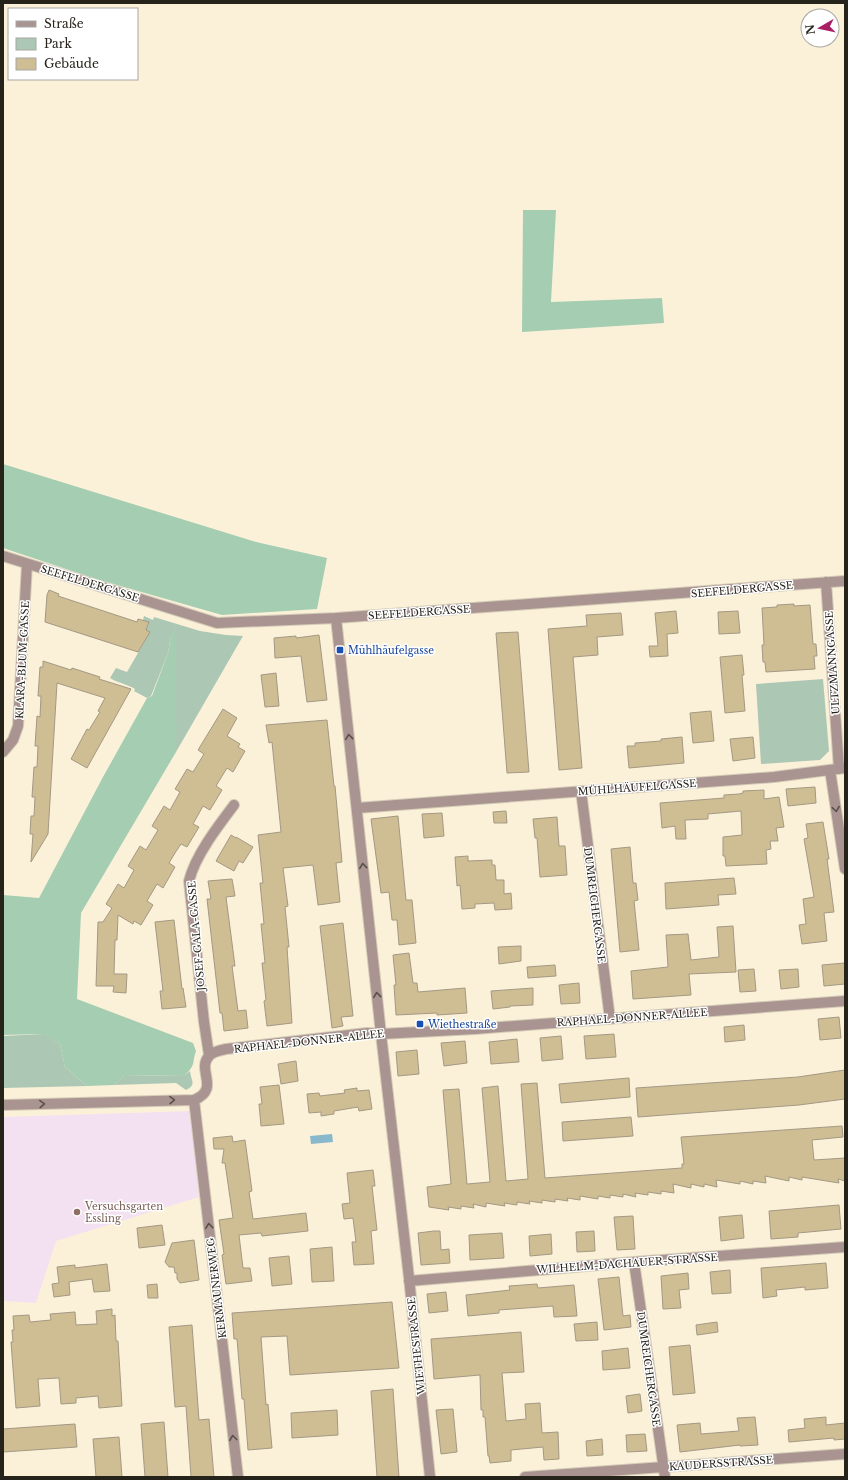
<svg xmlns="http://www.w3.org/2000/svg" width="848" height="1480" viewBox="0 0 848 1480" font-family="'Libre Baskerville',serif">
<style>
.education{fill:#f3e1f2}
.green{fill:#acc7b4}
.forest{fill:#a4cdb1}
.water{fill:#88b8cb}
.building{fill:#cfbd94;stroke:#a39983}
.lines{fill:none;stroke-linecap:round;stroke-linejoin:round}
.street-casing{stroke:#d5ccb7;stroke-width:12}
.street{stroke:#a99491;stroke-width:10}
.oneway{stroke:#5a504a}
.transit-dot{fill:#1a4fb4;stroke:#fff;stroke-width:1.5}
.education-dot{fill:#8d6e63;stroke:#fff;stroke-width:1.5}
.labels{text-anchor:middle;stroke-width:3;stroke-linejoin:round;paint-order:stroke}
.street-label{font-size:10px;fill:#26231a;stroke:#fff}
.transit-label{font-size:10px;fill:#164399;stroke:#fff;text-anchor:start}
.education-label{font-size:10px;fill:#785e54;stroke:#fff;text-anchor:start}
</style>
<rect width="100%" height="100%" fill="#fbf1d9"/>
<path class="education" d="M190,1111L199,1197L56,1241L36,1303L3,1301V1117Z"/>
<path class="green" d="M144,616L153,620L154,617L200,631L226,635L243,636L176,752V625L170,641L168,653L151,696L147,698L134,691L135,689C127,684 118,683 110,678L116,668L127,672L150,632L140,628H147L149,623L143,620Z
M823,679L829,751L820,760L761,764L756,684Z
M44,1034L60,1044L65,1067L87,1086L3,1088V1036Z
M190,1071C191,1081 197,1084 186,1090L176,1083L114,1085L124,1076L185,1075Z"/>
<path class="forest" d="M523,210H556L551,302L662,298L664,323L522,332Z
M3,464L256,542L327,558L317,609L222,615L96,579L3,548Z
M176,624V752L81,913L77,999L193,1043L196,1051C192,1062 196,1065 185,1075L124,1076L114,1085L87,1086L65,1067L60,1044L43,1034L3,1035V895L39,898L103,777L147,698L152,696L168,653L170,641Z"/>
<path class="water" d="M332,1134L333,1142L311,1144L310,1136Z"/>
<path class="building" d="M49,590L59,594L58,596L137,622L138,619L149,622L146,630L150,632L138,652L45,622L47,595Z
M794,604V606L810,605L813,644H816L817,656H814L815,669L766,672L765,662H763L762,645H764L762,608L777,607V605Z
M676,611L678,633L667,634L668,656L650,657L649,646H658L655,613Z
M738,611L740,633L719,634L718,612Z
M621,613L623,635L597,637L598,655L573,657L582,768L559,770L548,629L587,626L586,615Z
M518,632L529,772L507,773L496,633Z
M319,635L327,700L307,702L301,656L275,658L274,638L296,636V638Z
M742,655L744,675H742L745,711L725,713L720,657Z
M43,661L71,670L72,668L100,677L99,679L131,689L87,768L71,759L87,729L89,730L100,712L98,711L105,698L57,683L48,834L31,862L33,834H30L31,816H34L35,797H32L34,767H37L38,746H35L37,716L40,717L41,696H38L40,667H43Z
M276,673L279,706L265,707L261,675Z
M223,709L237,718L227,736L240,744L238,747L245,751L233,772L227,768L216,786L222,790L210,810L203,806L193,824L199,827L187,847L181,844L175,853L169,863L175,867L163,888L157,884L147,901L153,905L141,925L134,921L133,924L118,915L117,940H115L114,974H127L126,993L113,992L114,986H96L98,922H103L112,908L106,904L118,884L124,888L134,870L128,866L140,846L146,850L158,830L152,826L164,806L170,810L180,792L175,789L187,769L193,772L204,754L198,750Z
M711,711L714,741L693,743L690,713Z
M327,720L334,786H335L342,862L336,863L340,902L318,905L313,865L283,868L288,906L285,907L289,947H287L292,1023L267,1026L264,1001L266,1000L262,963H265L261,924H264L260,883H263L258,835L281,832L272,742L269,743L266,725Z
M682,737L684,763L629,768L627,746H635V743L661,741V739Z
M753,737L755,758L733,761L730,739Z
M815,787L816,803L788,806L786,789Z
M764,790V799L779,797L784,827L776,828L778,841H770L771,849L766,850L767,864L726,866L725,856H723V837L742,835L741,811L708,814V819L685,820L686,839H676L675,826L662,828L660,803L724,798V795L739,794L743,793V791Z
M506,811L507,823H494L493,812Z
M442,813L444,836L424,838L422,814Z
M398,816L406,900H412L416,943L399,945L397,920H392L389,892L381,893L371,819Z
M557,817L559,846H565L567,875L540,877L537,838H535L533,819Z
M823,822L829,859H827L834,912L824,913L827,941L802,944L799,925L806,924L803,899L814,897L804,839L808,838L806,824Z
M231,835L236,838V837L253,847L243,863L239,861L234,871L216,861Z
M630,847L633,883H636L638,900L634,901L639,950L620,952L611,849Z
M468,856V861L492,860V865H495L496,880H504V894L511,893L512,909L495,910L494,903L475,904V908L462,909L460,885L457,886L455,857Z
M734,878L736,894L718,895L719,905L666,909L665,883Z
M232,879L235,896L226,897L235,966H232L238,1011L246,1010L248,1028L224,1031L222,1013H220L207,899H211L208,881Z
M174,920L182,989L183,988L186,1007L162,1009L160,991H163L155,922Z
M343,923L353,1016L341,1017L343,1026L332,1028L320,926Z
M733,926L736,972L689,974L691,995L633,999L631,971L668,967L666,935L688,934L691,960L719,957L717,927Z
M521,946V961L499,964L498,947Z
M409,953L413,983H417L418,992L465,988L467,1013L437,1015V1013L396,1015L394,985H396L393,955Z
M845,963V984L824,986L822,965Z
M555,965L556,976L528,978L527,967Z
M754,969L756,991L740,992L738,970Z
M798,969L799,987L781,989L779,970Z
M579,983L580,1003L561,1004L559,985Z
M533,988V1005L510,1006V1007L493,1009L491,991Z
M839,1017L841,1038L820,1040L818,1019Z
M744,1025L745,1040L725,1042L724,1027Z
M614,1034L616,1057L586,1059L584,1036Z
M561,1036L563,1059L542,1061L540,1038Z
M517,1039L519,1062L491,1064L489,1042Z
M465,1041L467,1063L444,1066L441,1043Z
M417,1050L419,1074L398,1076L396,1052Z
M296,1061L298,1081L281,1084L278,1064Z
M845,1070V1099L799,1105L638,1117L636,1088L798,1077Z
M629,1078L630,1097L561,1103L559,1084Z
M537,1083L545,1178L682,1168V1164H684L681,1137L842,1126L843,1137L812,1140L814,1160L845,1158V1181L838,1179L839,1183L802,1177V1180L789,1177V1181L765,1176L766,1183L753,1181V1184L740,1181V1184L716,1180L717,1187L704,1184V1187L691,1184V1188L673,1184L674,1193L661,1191V1194L648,1192V1195L635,1193L636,1197L623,1194V1197L610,1195V1198L598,1196V1199L580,1196V1200L567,1198L568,1201L555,1199V1202L542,1200V1203L529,1201L530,1204L517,1202V1205L504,1203L505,1206L486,1203V1207L473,1204L474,1208L461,1206V1209L448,1207L449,1210L429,1207L427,1187L451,1184L443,1090L459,1089L467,1184L490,1182L482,1088L498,1086L506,1181L528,1179L521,1084Z
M279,1085L284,1124L261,1126L259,1104H262L260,1087Z
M357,1088V1091L369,1090L372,1109L359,1111L358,1107L334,1111V1114L321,1116V1112L309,1113L307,1094L319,1093L320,1096L345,1093L344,1090Z
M631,1117L633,1136L563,1141L562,1122Z
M232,1136L233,1142L245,1140L252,1191L249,1192L253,1219L306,1213L308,1231L262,1236L261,1233L239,1235L243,1268H250L252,1281L226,1284L222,1255L224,1254L219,1220L233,1218L225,1163H222L224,1149H214L213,1138Z
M373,1170L375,1186H372L377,1230L371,1231L374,1264L354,1265L352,1242H356L353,1218L344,1219L342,1204L350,1203L347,1173Z
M839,1205L841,1229L798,1233V1237L771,1239L769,1211Z
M742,1215L744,1238L721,1241L719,1217Z
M633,1216L635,1249L617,1250L614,1217Z
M162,1225L165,1245L139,1248L137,1228Z
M434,1231H440L441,1250L449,1249L450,1263L421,1265L418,1233Z
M594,1231L595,1251L577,1252L576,1232Z
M502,1233L504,1258L470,1260L469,1235Z
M551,1234L552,1254L530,1256L529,1236Z
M194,1240L199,1280L180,1283L177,1279V1273H175L174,1267H169L165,1262L172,1243Z
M332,1247L334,1281L312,1282L310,1249Z
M289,1256L292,1284L272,1286L269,1258Z
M826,1263L828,1288L805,1290V1287L776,1290L777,1296L763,1298L761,1268Z
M107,1264L110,1291L94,1292L92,1279L69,1282L70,1295L54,1297L52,1284L59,1283L57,1267L75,1265V1268Z
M730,1270L731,1293L712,1294L710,1272Z
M688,1273L689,1289L679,1290L681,1308L663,1309L661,1276Z
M619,1277L623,1316L630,1315L631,1327L604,1330L598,1279Z
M157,1284L158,1298H148L147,1285Z
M537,1284L538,1288L574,1285L577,1316L554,1317L553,1306L499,1310V1313L468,1316L466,1295L510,1290L509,1286Z
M446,1292L448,1311L429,1313L427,1294Z
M392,1302L399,1368L290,1375L287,1336L261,1337L266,1405L268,1404L272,1448L248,1450L244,1399H242L237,1339H234L232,1313Z
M112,1309V1316L115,1315L116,1341H118L122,1406L99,1408L98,1396L76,1398V1403L61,1404L59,1378L38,1379L40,1406L16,1408L11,1342H13L12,1330H14L13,1316L29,1315L30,1322L51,1320L50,1314L75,1312L76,1325L97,1324L96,1311Z
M597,1322L598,1340L576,1341L574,1324Z
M717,1322L718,1332L697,1335L696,1325Z
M192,1325L199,1420L209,1419L214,1477H191L186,1406L175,1407L169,1327Z
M521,1332L524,1372L502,1373L506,1421L526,1419L525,1404L540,1403L542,1433L558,1432L559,1459L544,1460L543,1447L511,1450V1461L490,1463L489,1456H488L485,1417H483V1410H481L480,1375L434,1379L431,1339Z
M690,1345L695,1393L673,1395L669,1347Z
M628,1348L630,1368L603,1370L602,1351Z
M393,1389L399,1477H377L371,1391Z
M640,1394L642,1411L628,1413L626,1396Z
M453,1409L457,1452L441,1454L436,1410Z
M337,1410L338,1435L292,1438L291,1413Z
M755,1417L758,1445L740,1446V1445L680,1452L677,1425L700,1423L701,1434L739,1431L737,1418Z
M826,1417V1425L845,1423V1439L834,1440V1438L789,1442L788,1430L805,1428L804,1419Z
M164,1422L168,1477H145L141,1424Z
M75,1424L77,1447L3,1452V1429Z
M645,1434L647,1451L627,1452L626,1435Z
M119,1437L122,1477H96L93,1439Z
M602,1439L603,1455L587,1456L586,1441Z"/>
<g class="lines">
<defs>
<path id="street" d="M3,556L217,623L336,618L845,581
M826,582L839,769
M336,618L381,1034L409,1278L430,1477
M3,752L13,740L18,726L27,564
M830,770L845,869
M581,791L610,1019
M357,808L774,777L845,768
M209,1055L204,1022L189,881C195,856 218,826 234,805
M194,1100L238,1477
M3,1105L194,1100C221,1089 196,1070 209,1056C212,1052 221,1050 226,1049L367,1033L381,1034L475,1029L845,1001
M634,1262L665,1477
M409,1281L634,1262L845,1247
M525,1477L845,1454"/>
</defs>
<use href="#street" class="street-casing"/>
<use href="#street" class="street"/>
</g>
<defs><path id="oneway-chevron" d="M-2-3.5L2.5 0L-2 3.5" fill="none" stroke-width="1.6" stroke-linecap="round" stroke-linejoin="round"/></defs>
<g class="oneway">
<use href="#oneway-chevron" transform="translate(349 737) rotate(-96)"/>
<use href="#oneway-chevron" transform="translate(836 809) rotate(81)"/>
<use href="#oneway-chevron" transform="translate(363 866) rotate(-96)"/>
<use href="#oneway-chevron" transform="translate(377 995) rotate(-96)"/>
<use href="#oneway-chevron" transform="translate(172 1100) rotate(-2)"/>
<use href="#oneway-chevron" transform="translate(42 1104) rotate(-2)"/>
<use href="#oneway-chevron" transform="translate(209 1226) rotate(-96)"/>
<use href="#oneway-chevron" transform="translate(233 1438) rotate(-97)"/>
</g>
<g class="transit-dot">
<rect x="336" y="646" width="8" height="8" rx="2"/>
<rect x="416" y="1020" width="8" height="8" rx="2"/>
</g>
<circle class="education-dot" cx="77" cy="1212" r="4"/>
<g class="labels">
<g class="street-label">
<text transform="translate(90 583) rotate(17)" y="4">SEEFELDERGASSE</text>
<text transform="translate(742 589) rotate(-5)" y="4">SEEFELDERGASSE</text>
<text transform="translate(419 612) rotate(-4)" y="4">SEEFELDERGASSE</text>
<text transform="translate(22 660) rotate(-87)" y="4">KLARA-BLUM-GASSE</text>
<text transform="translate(832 663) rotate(-94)" y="4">ULTZMANNGASSE</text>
<text transform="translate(637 787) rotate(-4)" y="4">MÜHLHÄUFELGASSE</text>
<text transform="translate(595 905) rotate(83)" y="4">DUMREICHERGASSE</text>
<text transform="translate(196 936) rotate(-95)" y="4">JOSEF-GALA-GASSE</text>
<text transform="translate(632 1017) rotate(-4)" y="4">RAPHAEL-DONNER-ALLEE</text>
<text transform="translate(309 1041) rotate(-6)" y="4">RAPHAEL-DONNER-ALLEE</text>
<text transform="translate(627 1263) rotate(-4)" y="4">WILHELM-DACHAUER-STRASSE</text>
<text transform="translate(216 1288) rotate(-97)" y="4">KERMAUNERWEG</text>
<text transform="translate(416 1346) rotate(-96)" y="4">WIETHESTRASSE</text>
<text transform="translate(649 1369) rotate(82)" y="4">DUMREICHERGASSE</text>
<text transform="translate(721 1463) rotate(-4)" y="4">KAUDERSSTRASSE</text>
</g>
<g class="transit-label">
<text x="348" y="654">Mühlhäufelgasse</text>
<text x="428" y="1028">Wiethestraße</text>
</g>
<g class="education-label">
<text x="85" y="1210">Versuchsgarten<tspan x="85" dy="12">Essling</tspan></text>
</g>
</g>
<rect width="848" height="1480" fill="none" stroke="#26231a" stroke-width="8"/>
<rect x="8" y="8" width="130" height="72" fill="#ffffff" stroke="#a8a7a3"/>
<rect x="16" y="21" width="20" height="6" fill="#a99491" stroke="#a8a7a3"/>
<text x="44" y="28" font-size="12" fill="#26231a">Straße</text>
<rect x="16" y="38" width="20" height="12" fill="#acc7b4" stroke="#a8a7a3"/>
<text x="44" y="48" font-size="12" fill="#26231a">Park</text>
<rect x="16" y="58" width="20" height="12" fill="#cfbd94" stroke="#a8a7a3"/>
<text x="44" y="68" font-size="12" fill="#26231a">Gebäude</text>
<g transform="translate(820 28) rotate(261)"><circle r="19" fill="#ffffff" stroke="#a8a7a3"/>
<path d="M0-3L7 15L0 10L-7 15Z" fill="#a91f64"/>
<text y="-6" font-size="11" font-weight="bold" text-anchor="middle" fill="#26231a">N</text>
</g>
</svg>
